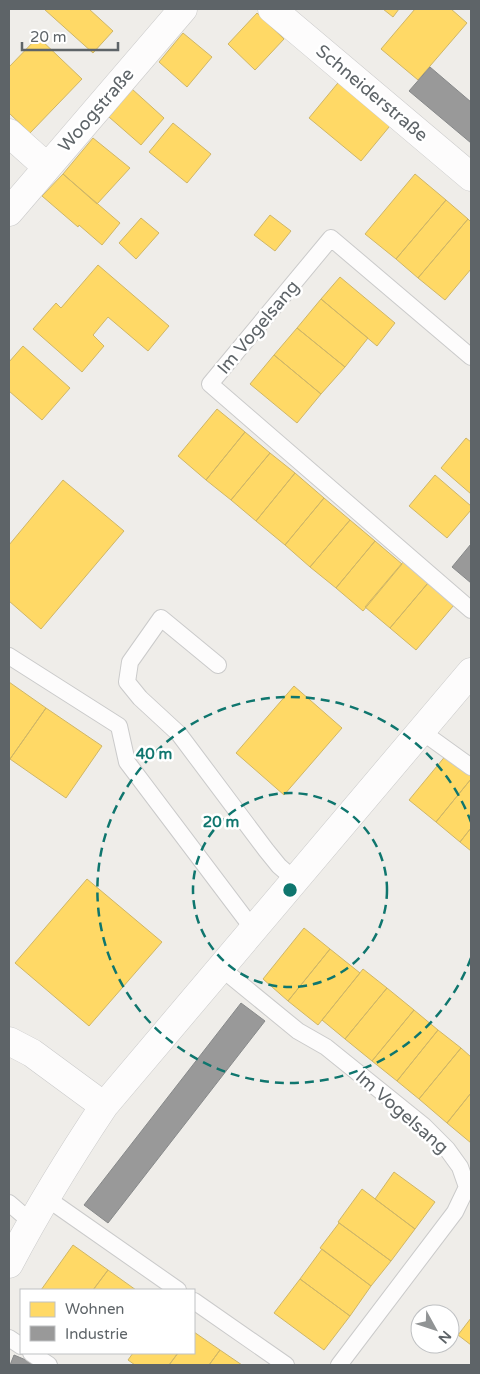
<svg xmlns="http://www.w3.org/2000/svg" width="480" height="1374" viewBox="0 0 480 1374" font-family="'Varela Round',sans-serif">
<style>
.homes{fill:#ffd966;stroke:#cfb667}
.industry{fill:#999;stroke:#87898a}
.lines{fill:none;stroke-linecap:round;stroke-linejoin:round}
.lane-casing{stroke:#cacaca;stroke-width:18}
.street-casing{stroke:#cacaca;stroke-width:29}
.lane{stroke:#fdfcfc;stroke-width:16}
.street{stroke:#fdfcfc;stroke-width:28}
.ring{fill:none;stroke:#0f766e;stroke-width:2.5;stroke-dasharray:9 6}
.labels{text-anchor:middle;stroke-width:5;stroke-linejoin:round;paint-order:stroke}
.street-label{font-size:18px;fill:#5e6468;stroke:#fff}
.centre{fill:#0f766e;stroke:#fff;stroke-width:2.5}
.ring-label{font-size:15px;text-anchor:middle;font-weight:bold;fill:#0f766e;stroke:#fff;stroke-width:5;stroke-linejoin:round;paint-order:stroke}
</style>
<rect width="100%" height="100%" fill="#efede9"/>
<path class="homes" d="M44,9H89L113,31L93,53Z
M383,9H399L393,17Z
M415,9H451L467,23L418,80L381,49Z
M257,13L284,39L255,70L228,44Z
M183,33L212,57L187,87L159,62Z
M38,37L82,79L30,133L9,113V67Z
M342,78L394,121L361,161L309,118Z
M132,89L164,118L141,145L109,117Z
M173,123L211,154L187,183L149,152Z
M93,138L130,168L97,204L63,174Z
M63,174L120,223L102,245L79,225L78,227L42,196Z
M415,174L446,200L396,259L365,234Z
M446,200L468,219L418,278L396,259Z
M270,215L291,231L275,251L254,235Z
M141,218L159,233L136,259L119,243Z
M468,219L471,222V269L445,300L418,278Z
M98,265L169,326L148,351L108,317L93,335L104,346L82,372L33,329L56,303L61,308Z
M340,277L395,323L377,346L321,299Z
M321,299L368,338L345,367L297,328Z
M297,328L345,367L321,394L274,355Z
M23,346L70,388L42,420L9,391V362Z
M274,355L321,394L297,423L250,384Z
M217,409L245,432L206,480L178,456Z
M245,432L270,453L231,500L206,480Z
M466,438L471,442V494L441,468Z
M270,453L295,473L256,521L231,500Z
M295,473L324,498L285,545L256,521Z
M435,475L471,506V510L447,538L409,506Z
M63,480L124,531L41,629L9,601V545Z
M324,498L350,520L310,567L285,545Z
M350,520L375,541L336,588L310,567Z
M375,541L402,564L363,611L336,588Z
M403,562L428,583L390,628L365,607Z
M428,583L454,605L416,650L390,628Z
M9,682L46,708L10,759L9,758Z
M294,686L342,728L284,795L236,753Z
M46,708L102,746L66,798L10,759Z
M447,754L471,774V779L436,822L409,800Z
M471,779V828L460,842L436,822Z
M471,828V851L460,842Z
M87,879L162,942L89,1026L15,963Z
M304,928L330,949L288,1001L263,979Z
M330,949L360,973L318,1025L288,1001Z
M363,969L387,988L345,1039L322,1020Z
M387,988L414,1010L372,1061L345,1039Z
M414,1010L438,1030L397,1081L372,1061Z
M438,1030L461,1048L419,1099L397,1081Z
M461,1048L471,1057V1093L447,1123L419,1099Z
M471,1093V1143L447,1123Z
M394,1172L435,1202L415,1229L375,1199Z
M362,1189L415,1229L391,1261L338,1222Z
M339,1223L391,1261L371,1286L320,1248Z
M73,1245L108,1270L93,1290H41Z
M322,1249L371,1286L350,1316L300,1279Z
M108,1270L136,1290H93Z
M300,1279L350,1316L324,1350L274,1313Z
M471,1318V1345L458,1335Z
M194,1332L220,1350L209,1365H169L178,1353H194Z
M220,1350L242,1365H209Z
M133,1353H178L169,1365H135L128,1360Z"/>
<path class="industry" d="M430,67L471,102V143L409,91Z
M471,544V583L452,567Z
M241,1003L265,1021L108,1223L84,1205Z
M14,1355L38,1365H10Z"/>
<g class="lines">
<defs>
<path id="lane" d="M471,357L331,238L210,384L471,610
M9,656L119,726L127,762L253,929
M218,665L161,618L130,662L127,682L140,698L179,734L266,850L279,866L295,880
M421,731L471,767
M221,968L298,1031L326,1047L424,1126L447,1149L460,1167L467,1187L455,1212L339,1365
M45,1197L178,1290
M9,1203L31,1222
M194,1301L286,1365
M9,1338L21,1346
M31,1353L49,1365"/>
<path id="street" d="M272,9L471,177
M9,133L47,167
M9,212L183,9
M9,1041L32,1053L104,1106
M9,1264C38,1209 70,1157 104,1106L471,672"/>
</defs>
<use href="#lane" class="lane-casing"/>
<use href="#street" class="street-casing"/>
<use href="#lane" class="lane"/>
<use href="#street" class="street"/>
</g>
<g class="ring">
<circle cx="290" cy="890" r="97"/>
<path d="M471 958A193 193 0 1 1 471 822"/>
</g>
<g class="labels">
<g class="street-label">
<text transform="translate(372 93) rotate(40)" y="6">Schneiderstraße</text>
<text transform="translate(96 110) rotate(-49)" y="6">Woogstraße</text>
<text transform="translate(258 327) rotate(-50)" y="6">Im Vogelsang</text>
<text transform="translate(402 1112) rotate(41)" y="6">Im Vogelsang</text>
</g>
</g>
<circle cx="290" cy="890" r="8" class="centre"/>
<g class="ring-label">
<text x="154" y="759">40 m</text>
<text x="221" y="827">20 m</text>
</g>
<rect width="480" height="1374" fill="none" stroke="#5e6468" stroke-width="20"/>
<rect x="20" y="1289" width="175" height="65" fill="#ffffff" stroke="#bfc1c3"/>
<rect x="30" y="1302" width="25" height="15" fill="#ffd966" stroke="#bfc1c3"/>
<text x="65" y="1314" font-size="15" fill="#5e6468">Wohnen</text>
<rect x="30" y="1326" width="25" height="15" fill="#999999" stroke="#bfc1c3"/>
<text x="65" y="1339" font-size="15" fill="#5e6468">Industrie</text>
<g transform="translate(435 1329) rotate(130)"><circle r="24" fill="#ffffff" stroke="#bfc1c3"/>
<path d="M0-4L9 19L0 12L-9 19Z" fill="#919495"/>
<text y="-8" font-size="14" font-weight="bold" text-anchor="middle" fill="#5e6468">N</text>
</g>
<path d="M22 42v8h96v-8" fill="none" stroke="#5e6468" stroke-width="2.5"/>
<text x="30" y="42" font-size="15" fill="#5e6468" stroke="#ffffff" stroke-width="4" paint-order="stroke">20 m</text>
</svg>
